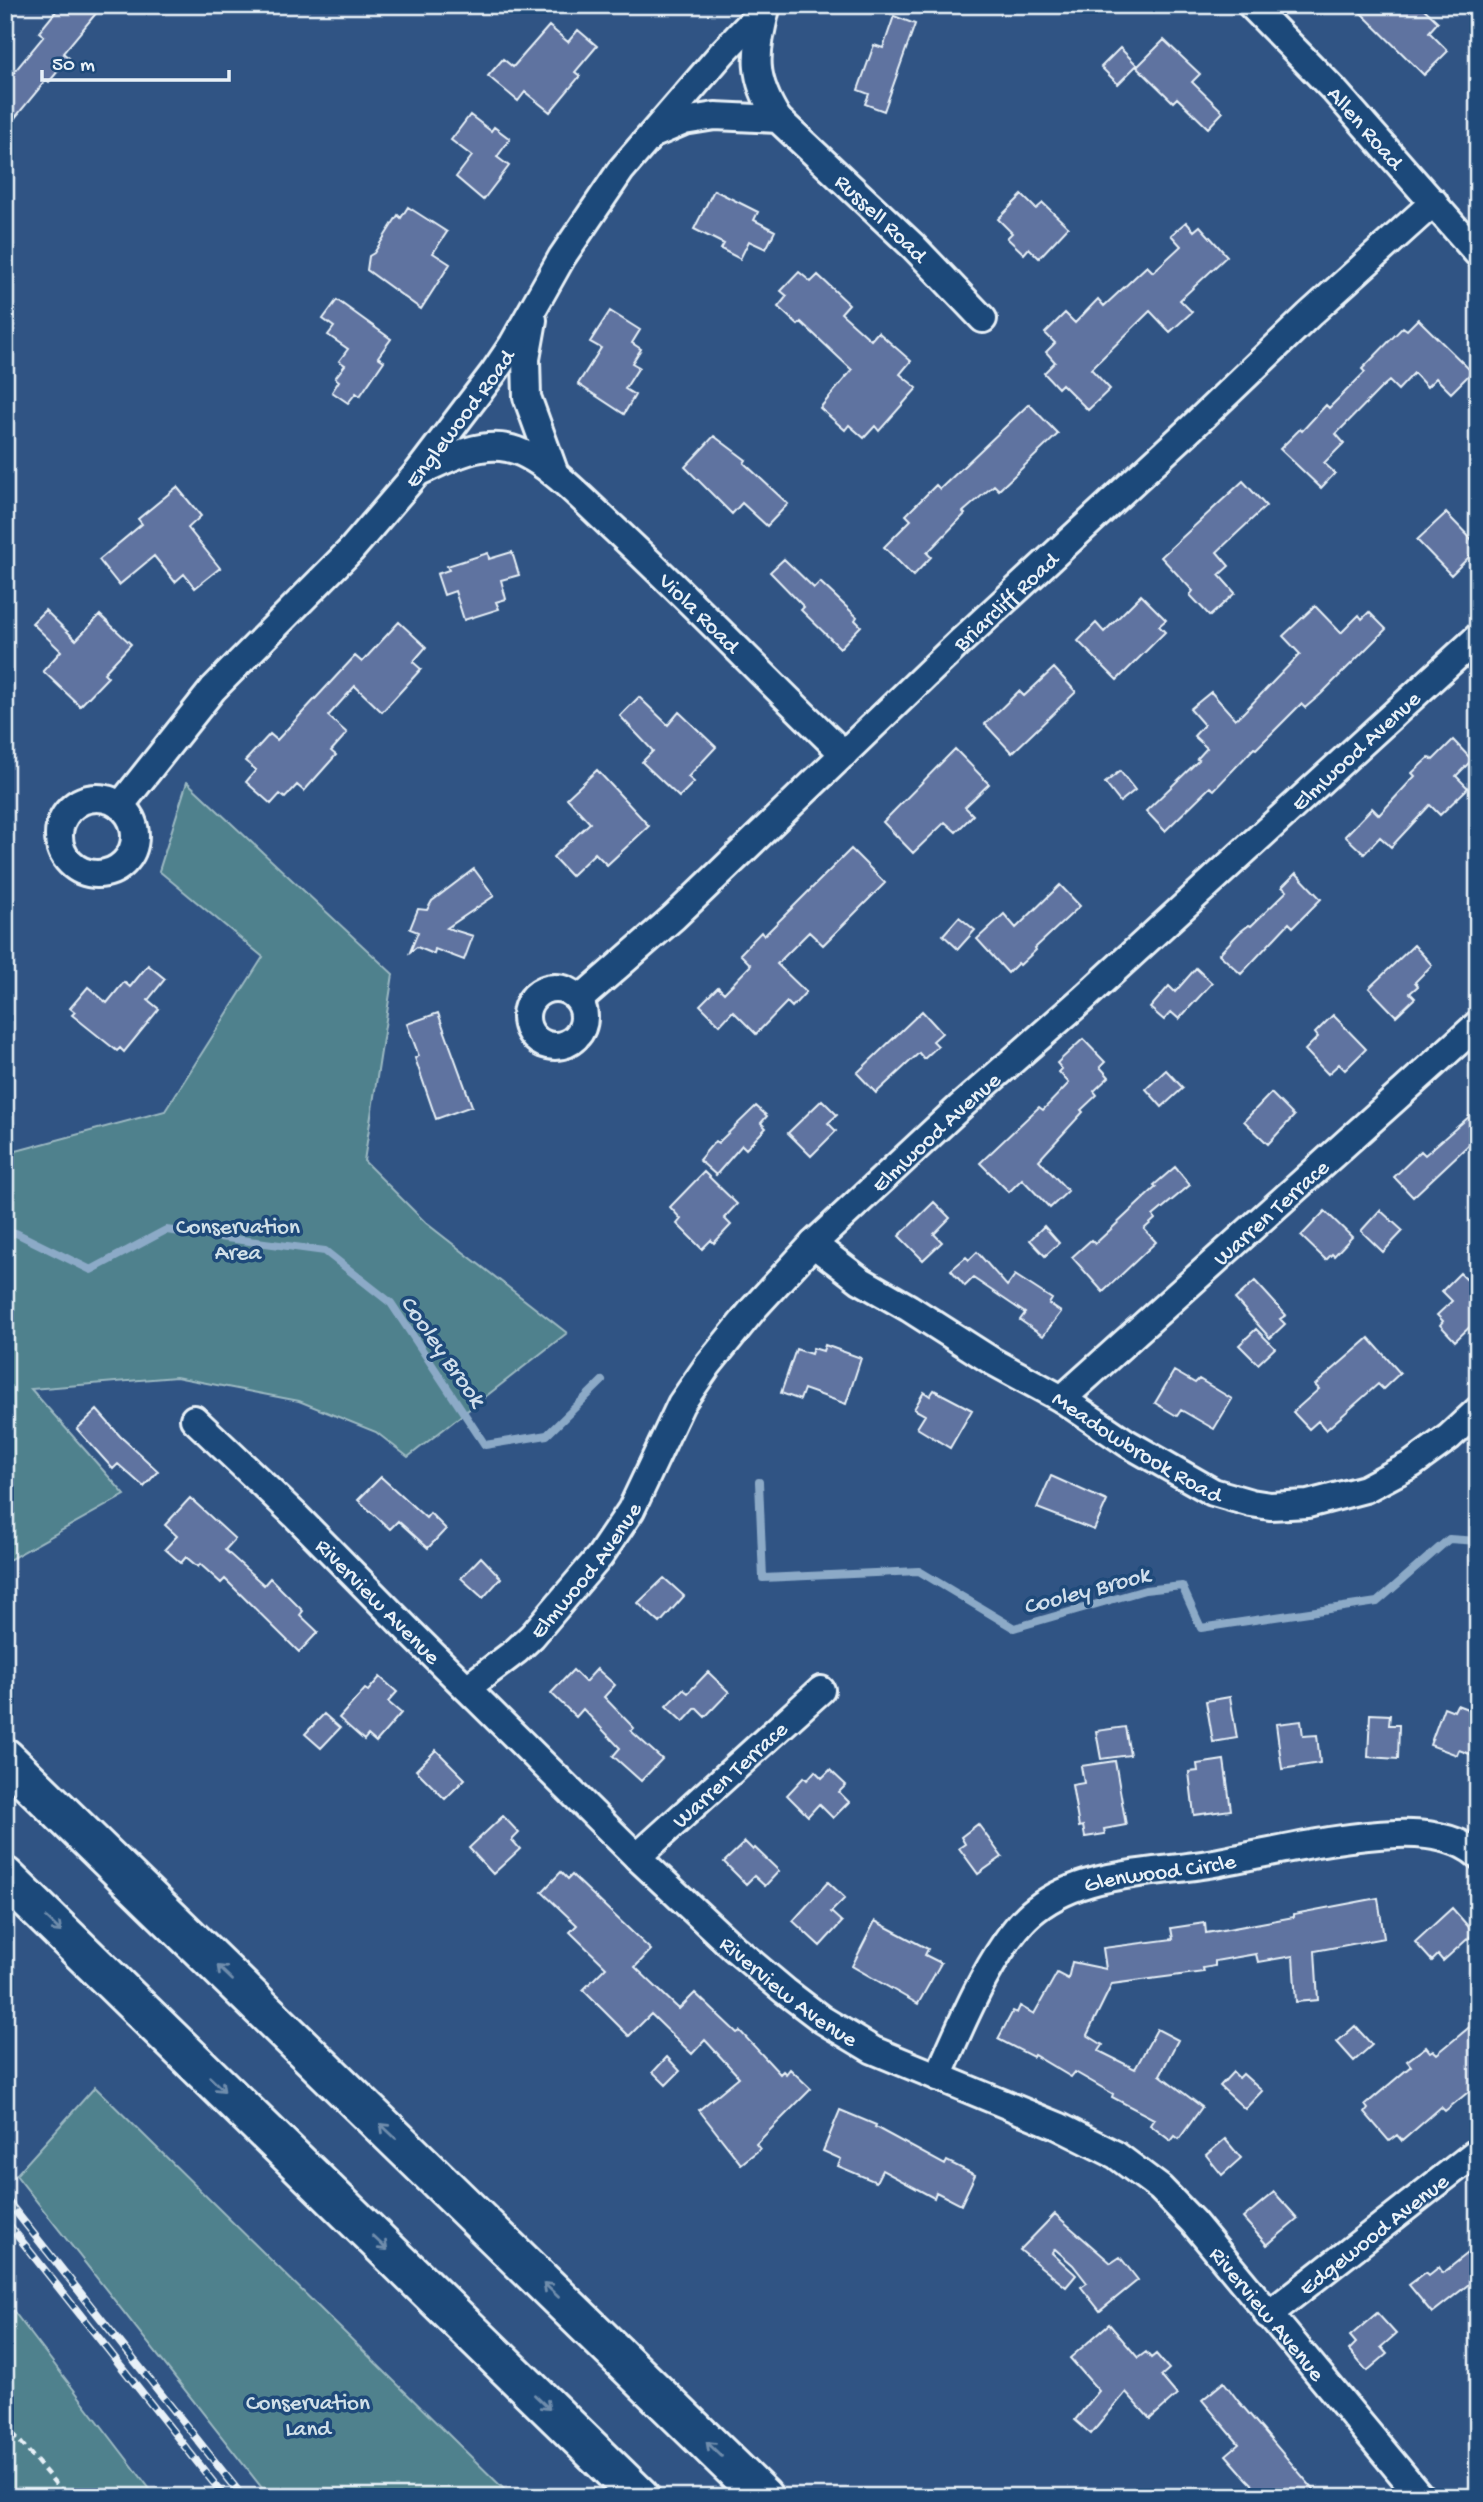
<svg xmlns="http://www.w3.org/2000/svg" width="1483" height="2502" viewBox="0 0 1483 2502" font-family="'Gochi Hand',sans-serif">
<style>
.green{fill:#4f818d;stroke:#9cb9c2;stroke-width:2}
.lines{fill:none;stroke-linecap:round;stroke-linejoin:round}
.stream{stroke:#8caac7;stroke-width:8}
.building{fill:#5f73a0;stroke:#e8f1f8;stroke-width:2}
.minor-casing{stroke:#e8f1f8;stroke-width:32}
.motorway-casing{stroke:#e8f1f8;stroke-width:44}
.path{stroke:#e8f1f8;stroke-width:4.5;stroke-dasharray:7 5;stroke-linecap:butt}
.minor{stroke:#1f4a7a;stroke-width:26}
.motorway{stroke:#1f4a7a;stroke-width:38}
.rail-casing{stroke:#e8f1f8;stroke-width:8}
.rail{stroke:#1f4a7a;stroke-width:5;stroke-dasharray:16;stroke-linecap:butt}
.oneway{stroke:#6f8dac}
.labels{text-anchor:middle;stroke-width:7;stroke-linejoin:round;paint-order:stroke}
.street-label{font-size:23px;fill:#e8f1f8;stroke:#1f4a7a}
.park-label{font-size:23px;fill:#d1e0e8;stroke:#1f4a7a}
.water-label{font-size:24px;font-style:italic;fill:#d1dfec;stroke:#1f4a7a}
</style>
<rect width="100%" height="100%" fill="#305484"/>
<filter id="ink" filterUnits="userSpaceOnUse"><feTurbulence type="fractalNoise" baseFrequency=".0143" numOctaves="2"/><feDisplacementMap in="SourceGraphic" scale="14" xChannelSelector="R" yChannelSelector="G"/><feConvolveMatrix kernelMatrix="1 2 1 2 8 2 1 2 1" color-interpolation-filters="sRGB"/></filter>
<g filter="url(#ink)">
<path class="green" d="M187,782L393,974L364,1161L426,1223L567,1333L408,1457L376,1432L299,1401L176,1377L31,1389L125,1495L5,1562V1154L165,1111L263,957L159,871Z
M95,2087L512,2497H269L16,2175Z
M5,2300L156,2497H5Z"/>
<g class="lines">
<path class="stream" d="M5,1235L16,1233L91,1270L166,1230L325,1251L391,1303L485,1445L547,1435L602,1381
M759,1482L763,1578L919,1571L1014,1628L1145,1590L1182,1586L1201,1628L1377,1602L1449,1539L1478,1541"/>
</g>
<path class="building" d="M61,5H103L63,53L69,58L49,82L46,80L5,130V83L44,36L39,32Z
M1353,5H1420L1438,22L1429,32L1448,51L1424,75Z
M894,16L915,24L884,111L865,104L869,94L858,90L874,45L883,48Z
M549,26L568,42L578,30L597,46L575,72L580,76L550,112L525,92L518,101L488,76L503,59L513,67Z
M1164,40L1200,74L1192,82L1223,112L1208,128L1177,98L1173,102L1137,67Z
M1120,48L1137,65L1118,84L1101,67Z
M470,115L491,131L494,127L510,139L497,157L509,166L483,200L456,177L472,156L451,140Z
M714,190L758,212L754,220L775,231L766,249L749,241L740,259L721,249L724,244L694,229Z
M1022,195L1036,209L1043,203L1068,227L1039,258L1029,248L1024,254L1007,238L1012,233L998,219Z
M408,207L447,232L433,253L450,264L421,309L367,270L369,256L374,253L398,215L401,218Z
M1186,222L1194,231L1200,226L1227,256L1180,300L1192,312L1170,332L1150,311L1091,369L1110,389L1088,410L1062,384L1058,388L1044,373L1055,362L1046,352L1055,343L1045,333L1065,313L1075,323L1098,299L1104,306L1147,266L1153,272L1181,246L1171,235Z
M799,272L811,282L818,275L849,304L841,313L871,340L878,332L911,361L900,374L917,388L879,431L875,426L864,438L849,425L845,430L820,408L852,370L801,322L798,325L778,307L787,296L781,291Z
M337,300L391,339L378,357L384,361L360,396L356,393L348,403L332,392L339,381L335,378L345,365L339,361L348,349L328,335L334,327L323,319Z
M610,311L640,330L632,343L641,349L632,363L639,367L625,389L635,395L624,414L578,384L601,348L590,342Z
M1418,319L1472,372L1451,393L1436,378L1427,387L1414,373L1398,390L1389,381L1381,388L1336,434L1344,443L1324,463L1335,473L1321,488L1280,449L1300,429L1302,431L1326,405L1329,408L1365,372L1362,369L1403,327L1407,330Z
M1029,404L1058,434L999,490L994,485L963,512L965,514L927,553L931,557L913,576L884,547L911,520L906,515L936,485L940,489Z
M714,436L746,460L744,463L788,504L767,526L742,503L732,514L685,467Z
M1243,481L1266,506L1217,552L1229,566L1219,575L1235,593L1210,616L1190,595L1193,591L1161,557Z
M177,487L201,516L188,528L220,568L195,588L184,574L175,582L154,556L119,585L99,560L142,524L138,519Z
M1446,513L1478,546V548L1451,575L1417,540Z
M512,552L519,575L501,580L506,599L496,602L499,609L464,620L455,591L444,595L437,574L449,570L447,566L488,553L489,559Z
M784,559L814,588L820,582L857,617L855,620L861,626L840,648L801,610L804,607L770,572Z
M1141,595L1166,620L1159,626L1165,632L1117,680L1078,641L1096,623L1104,632Z
M1315,606L1341,633L1359,615L1362,619L1369,612L1386,629L1321,694L1305,708L1301,704L1256,749L1254,748L1214,790L1210,787L1165,831L1146,811L1199,760L1197,759L1207,748L1194,736L1204,725L1190,709L1211,692L1235,719L1242,714L1300,654L1283,636Z
M45,610L76,640L100,615L131,644L104,673L108,677L80,706L43,671L61,651L32,623Z
M399,622L426,647L413,662L421,669L382,712L355,686L328,716L347,733L331,751L336,755L304,791L297,785L285,798L280,794L271,804L246,782L256,770L245,761L270,734L277,740L355,656L362,662Z
M1054,668L1076,692L1012,753L985,724L1019,691L1024,696Z
M639,697L668,725L679,712L716,747L688,777L694,782L679,797L642,762L653,751L620,716Z
M1453,740L1472,760L1456,776L1468,788L1440,815L1430,805L1391,847L1380,837L1364,854L1345,836L1372,808L1379,815L1415,776L1412,773L1429,757L1433,760Z
M955,749L989,784L965,807L973,815L956,832L945,822L913,853L883,822Z
M597,770L649,826L607,865L595,853L571,876L553,857L590,823L567,798Z
M1120,771L1135,790L1120,802L1105,783Z
M851,849L885,883L823,945L809,932L777,964L806,992L792,1007L787,1002L756,1034L733,1011L720,1025L700,1005L718,987L724,993L751,965L740,954L761,932L764,936Z
M474,869L494,896L447,928L473,936L464,960L435,949L434,954L417,947L410,952L418,932L410,929L418,909L427,910L432,901Z
M1296,873L1321,899L1293,927L1289,923L1241,974L1219,954L1240,932L1249,925L1251,926L1287,891L1282,887Z
M1060,885L1080,906L1035,948L1036,950L1020,965L1018,963L1008,973L977,939L1004,914L1016,928Z
M959,917L975,930L958,949L943,935Z
M1414,945L1432,965L1415,982L1418,986L1410,993L1415,998L1396,1016L1369,988Z
M148,965L165,979L148,1000L159,1009L124,1052L120,1048L117,1051L72,1015L75,1012L70,1008L88,987L107,1003L124,982L130,987Z
M1196,968L1212,983L1179,1019L1171,1012L1164,1020L1150,1008L1169,986L1175,992Z
M922,1011L942,1033L933,1041L938,1046L924,1059L919,1053L876,1093L857,1073Z
M438,1013L472,1106L436,1119L415,1058L419,1056L407,1024Z
M1333,1015L1366,1049L1345,1070L1339,1064L1328,1074L1305,1050L1318,1037L1315,1033Z
M1083,1039L1105,1062L1100,1067L1109,1077L1094,1091L1097,1095L1081,1110L1083,1112L1039,1160L1068,1191L1050,1208L1022,1179L1009,1192L980,1163L1039,1107L1043,1110L1069,1083L1059,1072L1062,1069L1057,1063Z
M1166,1070L1183,1088L1162,1107L1146,1089Z
M1271,1093L1294,1116L1268,1144L1244,1121Z
M822,1100L837,1115L828,1123L836,1131L811,1156L788,1133Z
M756,1106L767,1116L761,1123L766,1128L746,1149L742,1145L716,1175L699,1160L715,1141L718,1143Z
M1478,1109V1136L1413,1197L1394,1177L1421,1151L1425,1155Z
M1175,1167L1190,1185L1153,1216L1155,1219L1144,1229L1156,1242L1103,1292L1072,1257L1091,1240L1095,1244L1156,1187L1154,1185Z
M704,1172L737,1204L724,1218L731,1225L714,1243L711,1240L702,1249L677,1224L681,1219L670,1207Z
M934,1202L950,1218L934,1234L942,1242L923,1260L899,1236Z
M1380,1210L1403,1231L1383,1252L1361,1231Z
M1325,1211L1352,1237L1334,1256L1332,1254L1326,1260L1301,1236Z
M1044,1226L1059,1243L1045,1256L1030,1240Z
M977,1252L1007,1286L1015,1275L1052,1299L1049,1304L1061,1312L1043,1336L1020,1320L1025,1313L973,1278L965,1286L951,1270L966,1257L969,1260Z
M1478,1268V1319L1455,1341L1440,1325L1443,1321L1437,1315L1452,1301L1442,1291L1460,1273L1466,1279Z
M1255,1281L1286,1315L1280,1319L1285,1324L1270,1338L1235,1299Z
M1256,1329L1275,1348L1258,1364L1239,1345Z
M1369,1338L1400,1373L1383,1389L1378,1384L1326,1430L1318,1421L1309,1429L1293,1412L1319,1389L1315,1385Z
M825,1345L861,1358L846,1404L804,1389L800,1400L781,1393L796,1349L811,1354L813,1348L823,1351Z
M1174,1371L1195,1383L1199,1379L1232,1399L1214,1429L1181,1410L1177,1416L1155,1403Z
M934,1390L972,1410L950,1448L917,1428L925,1415L914,1409L924,1392L930,1396Z
M97,1410L120,1436L158,1471L144,1487L118,1464L113,1469L77,1429Z
M1051,1476L1107,1501L1094,1530L1037,1508Z
M381,1477L426,1518L430,1513L446,1529L428,1548L398,1521L390,1529L358,1500Z
M190,1498L235,1539L225,1550L264,1585L270,1578L303,1611L300,1615L318,1632L299,1652L225,1579L221,1583L200,1564L198,1567L186,1557L181,1563L165,1549L177,1536L165,1525Z
M481,1557L501,1578L483,1598L461,1578Z
M664,1578L684,1596L660,1623L638,1603Z
M597,1669L615,1685L604,1697L634,1728L631,1731L662,1759L641,1781L613,1756L620,1748L583,1709L576,1717L551,1693L573,1670L585,1682Z
M708,1672L729,1692L705,1717L696,1708L683,1722L666,1706L683,1689L688,1693Z
M380,1677L397,1692L388,1702L401,1713L376,1742L368,1735L364,1740L339,1718L365,1689L368,1691Z
M1230,1697L1237,1738L1213,1742L1206,1701Z
M1457,1705L1478,1713V1757L1459,1750L1457,1755L1430,1745L1444,1707L1454,1711Z
M324,1714L340,1728L321,1748L305,1734Z
M1370,1714L1390,1715L1389,1725H1399L1398,1759L1368,1757Z
M1301,1721L1303,1736L1317,1735L1320,1763L1282,1769L1276,1724Z
M1125,1727L1130,1755L1101,1759L1096,1731Z
M436,1750L465,1779L445,1799L416,1770Z
M1224,1760L1231,1810L1194,1815L1189,1772L1198,1771L1197,1764Z
M1115,1761L1126,1825L1104,1829L1105,1834L1085,1837L1083,1826L1079,1827L1072,1785L1084,1783L1081,1766Z
M830,1770L846,1785L839,1792L849,1802L833,1818L819,1804L808,1816L787,1795L804,1777L807,1780L815,1771L822,1778Z
M503,1816L519,1833L512,1840L520,1849L493,1874L469,1848Z
M978,1824L1002,1857L978,1874L959,1848L965,1844L961,1837Z
M745,1842L753,1850L755,1848L779,1871L765,1886L754,1876L746,1884L724,1862Z
M561,1872L568,1879L572,1875L651,1950L635,1967L679,2009L695,1993L737,2033L740,2031L780,2074L783,2071L786,2074L790,2069L811,2089L756,2144L760,2149L741,2164L699,2110L739,2077L705,2040L692,2054L651,2014L629,2036L583,1990L606,1967L570,1932L577,1925L542,1892Z
M828,1882L845,1898L831,1912L842,1922L820,1946L793,1921Z
M1378,1898L1384,1938L1315,1951L1318,2000L1296,2002L1293,1956L1258,1962L1256,1954L1215,1961V1966L1203,1968L1204,1972L1112,1984L1087,2035L1103,2045L1099,2051L1135,2069L1157,2029L1178,2040L1160,2075L1202,2107L1179,2139L1175,2136L1171,2141L1150,2125L1154,2119L1112,2097L1113,2094L1075,2072L1071,2077L1034,2055L1033,2057L998,2039L1013,2011L1017,2013L1020,2006L1034,2014L1057,1973L1068,1979L1072,1962L1106,1969L1103,1948L1173,1939L1171,1928L1205,1923L1206,1933L1294,1917V1914Z
M1452,1908L1474,1933L1443,1961L1438,1955L1432,1961L1415,1942Z
M875,1921L928,1949L925,1955L941,1963L918,2004L852,1966Z
M1478,2020V2084L1445,2111L1441,2107L1402,2141L1397,2135L1389,2141L1365,2113L1368,2109L1365,2105L1411,2066L1407,2061L1426,2047L1430,2052L1433,2050L1437,2054Z
M1355,2026L1372,2045L1354,2061L1337,2042Z
M667,2057L680,2071L666,2085L653,2072Z
M1233,2072L1239,2078L1243,2074L1262,2091L1245,2109L1220,2086Z
M840,2110L876,2125L875,2127L945,2165L947,2161L975,2175L961,2205L936,2192L934,2198L882,2170L876,2182L838,2166L841,2159L823,2151Z
M1225,2139L1241,2158L1222,2175L1206,2155Z
M1274,2192L1298,2219L1267,2245L1243,2218Z
M1055,2214L1111,2263L1120,2257L1138,2280L1100,2311L1081,2287L1087,2283L1073,2265L1055,2249L1052,2253L1076,2275L1066,2287L1020,2250Z
M1478,2245V2277L1432,2313L1409,2285L1426,2272L1429,2275L1439,2267L1443,2273Z
M1377,2313L1396,2334L1381,2347L1387,2354L1367,2371L1349,2350L1356,2343L1350,2336Z
M1109,2324L1138,2358L1146,2352L1151,2358L1156,2354L1169,2369L1161,2376L1177,2395L1150,2419L1126,2392L1091,2434L1075,2420L1099,2391L1070,2358Z
M1224,2382L1239,2402L1320,2497H1265L1247,2479L1226,2455L1239,2444L1202,2400Z"/>
<g class="lines">
<defs>
<g id="minor">
<path id="s1" d="M1251,5L1333,89L1478,254"/>
<path d="M766,8C755,56 751,76 778,119"/>
<path id="s2" d="M656,133L684,121L715,116L778,119L913,246L983,319"/>
<path d="M533,320L526,359L527,397L555,474"/>
<path id="s3" d="M421,471C447,459 478,442 507,448C541,454 583,500 608,523C689,598 765,678 844,754"/>
<circle cx="97" cy="836" r="38"/>
<path id="s4" d="M120,806L213,689L351,550L418,472L494,372L513,344L562,257L621,170L723,52L768,5"/>
<circle cx="555" cy="1017" r="29"/>
<path id="s5" d="M579,1000L674,917L960,642L1187,432L1309,315L1434,202"/>
<path id="s6" d="M813,1244L860,1280L909,1308L992,1361L1062,1399L1127,1443L1213,1492L1251,1503L1270,1506L1308,1504L1365,1489L1412,1464L1449,1437L1478,1410"/>
<path id="s7" d="M1062,1399L1478,1024"/>
<path id="s8" d="M194,1419L295,1515L409,1631L637,1857L734,1948L785,1991L823,2020L873,2050L1058,2126L1116,2155L1160,2188L1193,2222L1421,2497"/>
<path id="s9" d="M467,1688L516,1651L532,1636L600,1556L631,1510L681,1404L708,1365L754,1308L813,1244L960,1107L1084,998L1478,637"/>
<path id="s10" d="M637,1857L821,1690"/>
<path id="s11" d="M938,2077C959,2029 995,1940 1036,1909C1086,1870 1155,1874 1214,1863C1275,1852 1335,1836 1397,1834C1425,1833 1457,1837 1478,1855"/>
<path id="s12" d="M1268,2315L1478,2151"/>
</g>
<path id="motorway" d="M5,1758L763,2497
M5,1877L640,2497"/>
</defs>
<use href="#minor" class="minor-casing"/>
<use href="#motorway" class="motorway-casing"/>
<path class="path" d="M5,2424L67,2497"/>
<use href="#minor" class="minor"/>
<use href="#motorway" class="motorway"/>
<defs>
<path id="rail" d="M5,2198L243,2497
M5,2220L225,2497"/>
</defs>
<use href="#rail" class="rail-casing"/>
<use href="#rail" class="rail"/>
</g>
<defs><path id="oneway-shaft" d="M-6 0H5M1.5-3L5.5 0L1.5 3" fill="none" stroke-width="1.6" stroke-linecap="round" stroke-linejoin="round" transform="scale(1.75)"/></defs>
<g class="oneway">
<use href="#oneway-shaft" transform="translate(54 1925) rotate(44)"/>
<use href="#oneway-shaft" transform="translate(225 1973) rotate(-136)"/>
<use href="#oneway-shaft" transform="translate(217 2084) rotate(44)"/>
<use href="#oneway-shaft" transform="translate(388 2131) rotate(-136)"/>
<use href="#oneway-shaft" transform="translate(380 2243) rotate(44)"/>
<use href="#oneway-shaft" transform="translate(551 2290) rotate(-136)"/>
<use href="#oneway-shaft" transform="translate(542 2402) rotate(44)"/>
<use href="#oneway-shaft" transform="translate(714 2449) rotate(-136)"/>
</g>
</g>
<g class="labels">
<g class="street-label">
<text dy="8" stroke="none"><textPath href="#s1" startOffset="168">Allen Road</textPath></text>
<text dy="8" stroke="none"><textPath href="#s2" startOffset="268">Russell Road</textPath></text>
<text dy="8" stroke="none"><textPath href="#s4" startOffset="516">Englewood Road</textPath></text>
<text dy="8" stroke="none"><textPath href="#s5" startOffset="584">Briarcliff Road</textPath></text>
<text dy="8" stroke="none"><textPath href="#s3" startOffset="346">Viola Road</textPath></text>
<text dy="8" stroke="none"><textPath href="#s9" startOffset="1302">Elmwood Avenue</textPath></text>
<text dy="8" stroke="none"><textPath href="#s9" startOffset="735">Elmwood Avenue</textPath></text>
<text dy="8" stroke="none"><textPath href="#s7" startOffset="280">Warren Terrace</textPath></text>
<text dy="8" stroke="none"><textPath href="#s6" startOffset="383">Meadowbrook Road</textPath></text>
<text dy="8" stroke="none"><textPath href="#s9" startOffset="168">Elmwood Avenue</textPath></text>
<text dy="8" stroke="none"><textPath href="#s8" startOffset="259">Riverview Avenue</textPath></text>
<text dy="8" stroke="none"><textPath href="#s10" startOffset="124">Warren Terrace</textPath></text>
<text dy="8" stroke="none"><textPath href="#s11" startOffset="327">Glenwood Circle</textPath></text>
<text dy="8" stroke="none"><textPath href="#s8" startOffset="826">Riverview Avenue</textPath></text>
<text dy="8" stroke="none"><textPath href="#s12" startOffset="133">Edgewood Avenue</textPath></text>
<text dy="8" stroke="none"><textPath href="#s8" startOffset="1414">Riverview Avenue</textPath></text>
</g>
<g class="park-label">
<text x="238" y="1233">Conservation<tspan x="238" dy="26">Area</tspan></text>
<text x="308" y="2409">Conservation<tspan x="308" dy="26">Land</tspan></text>
</g>
<g class="water-label">
<text transform="translate(444 1350) rotate(55)" y="8">Cooley Brook</text>
<text transform="translate(1086 1589) rotate(-15)" y="8">Cooley Brook</text>
</g>
</g>
<rect width="1483" height="2502" fill="none" stroke="#1f4a7a" stroke-width="28"/>
<rect x="14" y="14" width="1455" height="2474" fill="none" stroke="#e8f1f8" stroke-width="2.5" filter="url(#ink)"/>
<path d="M42 70v10h187v-10" fill="none" stroke="#e8f1f8" stroke-width="3.5"/>
<text x="52" y="70" font-size="21" fill="#e8f1f8" stroke="#1f4a7a" stroke-width="5" paint-order="stroke">50 m</text>
</svg>
